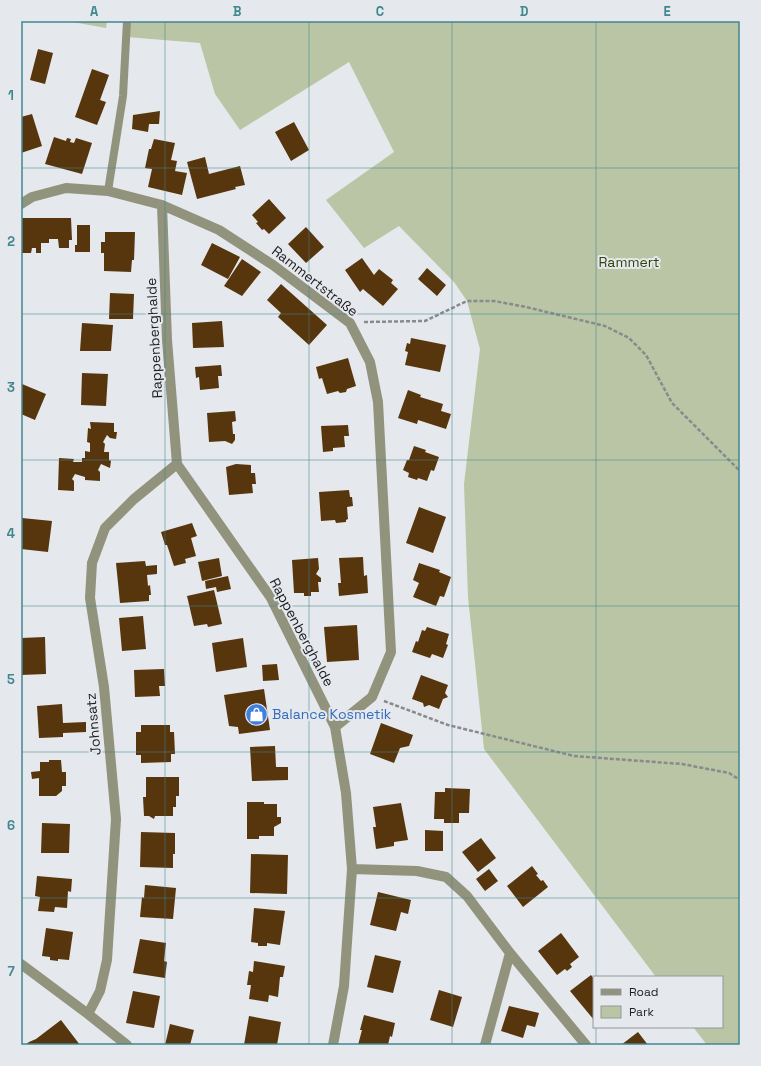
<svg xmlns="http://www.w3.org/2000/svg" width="761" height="1066" viewBox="0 0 761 1066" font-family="'Space Grotesk',sans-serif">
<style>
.green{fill:#b9c5a4}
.building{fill:#57350d}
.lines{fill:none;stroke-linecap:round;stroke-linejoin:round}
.path{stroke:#888a8d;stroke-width:2.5;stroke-dasharray:4 2;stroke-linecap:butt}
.lane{stroke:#91937d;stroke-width:8}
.street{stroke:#91937d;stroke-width:10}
.grid{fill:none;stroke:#40878f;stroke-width:1;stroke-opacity:0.55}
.labels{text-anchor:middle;stroke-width:4;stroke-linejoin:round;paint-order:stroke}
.park-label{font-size:14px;fill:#344309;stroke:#e5e8ec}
.street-label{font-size:14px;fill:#1e1f21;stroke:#e5e8ec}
.shop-label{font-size:14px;fill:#366cbe;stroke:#e5e8ec;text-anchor:start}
.neatline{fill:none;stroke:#40878f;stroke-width:1.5}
.grid-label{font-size:13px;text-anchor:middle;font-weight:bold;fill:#40878f}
</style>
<rect width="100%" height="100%" fill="#e5e8ec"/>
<path class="green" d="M67,21H107L106,28Z
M127,21H740V1045H707L693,1027H722V977H656L484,749L468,597L464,484L480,349L467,301L454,282L399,226L364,248L326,200L394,152L349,62L240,130L215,94L200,43L127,37Z"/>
<path class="building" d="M38,49L53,53L45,84L30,80Z
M92,69L109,75L100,100L106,102L97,125L75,117Z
M160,111L159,124H149L148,132L132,129L133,115Z
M32,114L42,146L21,153V117Z
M294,122L309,150L291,161L275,132Z
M54,137L66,141L67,138L71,139L70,142L74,143L76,138L92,143L82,174L45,164Z
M154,139L175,143L171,160L177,161L175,171L187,173L182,195L148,187L152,169L145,168L149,149H151Z
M205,157L209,174L240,166L245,185L235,187L236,189L197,199L187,162Z
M269,199L286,218L269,234L264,229L262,230L256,223L258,222L252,215Z
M21,218H71L72,240H69V248H59L58,239H49V243H41V253H36V248H32L31,253H21Z
M77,225H90V252H75V245H77Z
M306,227L324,247L306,263L288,244Z
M105,232H135L134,260H132L131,272L104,271V253H101V242H105Z
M212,243L240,257L228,279L201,265Z
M362,258L374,275L379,269L393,280L391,283L398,289L383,306L363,289L360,292L345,270Z
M242,259L261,272L242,296L224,286Z
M427,268L446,285L437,296L418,279Z
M281,284L327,325L309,345L278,317L281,313L267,300Z
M110,293L134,294L133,319H109Z
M222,321L224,347L193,348L192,323Z
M82,323L113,325L111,351H80Z
M411,338L446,345L440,372L405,365L408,352L405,351L407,343L410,344Z
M348,358L356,386L347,389L346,392L340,393L338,391L327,394L322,378L319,379L316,367Z
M221,365L222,376H218L219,388L200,390L199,377L196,378L195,367Z
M82,373L108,374L106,406L81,405Z
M22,384L46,394L35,420L21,414Z
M408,390L421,395L420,397L443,404L441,411L451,414L446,429L418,420L417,424L398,418Z
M235,411L236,421L232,422L233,434H235V440L232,444L225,441L209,442L207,413Z
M90,422L114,423V432H117L116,439L110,438L107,435L103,442L105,444L104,452H109V460L111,461L110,468L101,464L98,470L100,472V481L85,480V477L75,474L72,479L74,481V491L58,490L59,458L74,459L73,462H82V458H85V451L90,452V443L87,442L88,428L91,429Z
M348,425L349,436H344L345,447L333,448V451L323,452L321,426Z
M414,446L426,450L425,452L439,457L434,471L431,470L427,481L418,478L417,480L408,477L409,473L403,470L407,460H409Z
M236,464L251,465V473H255L256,484H252L253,493L229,495L226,467Z
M349,490L350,497H352L353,506L347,507L348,519L346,520V522L336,523L335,520L321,521L319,492Z
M419,507L446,517L433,553L406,543Z
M22,518L52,521L48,552L21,549Z
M192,523L197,536L191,538L196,556L185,559L186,563L174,566L167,545H165L161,532Z
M363,557L364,576L367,575L368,593L339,596L338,583H341L339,558Z
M219,558L222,576L202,581L198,562Z
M318,558L319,569L316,574L321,578V582H318L319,592H311V596H304V593H294L292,560Z
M145,561L146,566L157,565V574L147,575L148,586L150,585L151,595H149V601L120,603L116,563Z
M419,563L440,570L439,572L451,577L444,597L440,596L436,606L413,597L419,583L413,580Z
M228,576L231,589L217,592L216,587L206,589L205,581Z
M214,590L222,624L208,627L207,624L194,626L187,596Z
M143,616L146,649L122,651L119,618Z
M357,625L359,660L327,662L324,627Z
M427,627L449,634L446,644L448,645L443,658L432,654L430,658L412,652L416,641L418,642L422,630L425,631Z
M45,637L46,674L21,675V638Z
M243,638L247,667L216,672L212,643Z
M277,664L279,680L263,681L262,665Z
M164,669L165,686H159L160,696L135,697L134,670Z
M421,675L448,685L445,693L448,697L443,699L439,709L429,705L424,707L423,703L412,699Z
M264,689L270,730L239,734L238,727L229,726L224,695Z
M62,704L63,723L86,722V732L63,733V737L39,738L37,706Z
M381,723L413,735L409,746L400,748L394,763L370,754Z
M141,725H170V732H174L175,754H171V762L141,763V755H136V732H141Z
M275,746L276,767H288V780L252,781L250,747Z
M49,760H61L62,772H66V786H62V791L56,796H39V778L32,779L31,772L40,771V762H49Z
M146,777H179V796H176V807H173V816H155L154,819L149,816H144L143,797H146Z
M445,788L470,789L469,813H459V823H444V819H434L435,792H445Z
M247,802H264V804H277V817H281V823L274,827V836H259V839H247Z
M401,803L408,840L394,842V846L376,849L373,827H376L373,807Z
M42,823L70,824L69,853H41Z
M425,830L443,831V851H425Z
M141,832L175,833V854H173V868L140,867Z
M481,838L496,858L478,872L462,852Z
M251,854L288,855L287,894L250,893Z
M532,866L538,874L536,875L541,881L543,880L548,887L523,907L507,886Z
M489,869L498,881L485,891L476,879Z
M37,876L72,879L71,892L68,891L67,908L55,907L54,912L38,911L40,897L35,896Z
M145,885L176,888L173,919L140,917L142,897L144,898Z
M378,892L411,900L408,914L401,912L396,931L370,925Z
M254,908L285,911L280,945L267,943V946H258V943L251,942Z
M46,928L73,932L69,960L58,959V961L50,960V957L42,956Z
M561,933L579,957L570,964L572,967L567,971L565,969L557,975L538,951Z
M140,939L166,943L164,961L167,962L165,978L133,973Z
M375,955L401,961L393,993L367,987Z
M254,961L285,966L283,977H280L278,997L269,995L268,1002L249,999L251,985H247L249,971L253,972Z
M591,975L594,979V1020L570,991Z
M439,990L462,997L453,1027L430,1020Z
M133,991L160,996L154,1028L126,1023Z
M509,1006L539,1013L535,1027L527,1025L523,1038L501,1031Z
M364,1015L395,1023L392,1037L390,1036L388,1045H358L362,1030H360Z
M249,1016L281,1022L277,1045H244Z
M61,1020L80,1045H25L29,1042L36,1039Z
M170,1024L194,1030L190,1045H165Z
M638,1032L648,1045H621Z"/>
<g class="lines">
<path class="path" d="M364,322L425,321L467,301H494L526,307L605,326L629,338L646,355L672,403L740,471
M384,701L448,725L574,756L682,764L729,773L740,780"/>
<path class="lane" d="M108,191L123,96L127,21"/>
<path class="street" d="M21,204L32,197L66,188L108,191L162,205L219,230L273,265L350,323L370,362L378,402L391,652L372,697L335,727
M162,205L167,340L177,464L271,598L335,727L346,793L352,869L344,986L333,1045
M352,869L417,871L446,877L467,896L510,953L586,1045
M21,964L88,1014L127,1045
M88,1014L100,991L107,960L116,819L104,687L90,598L92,563L105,528L134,499L177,464
M485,1045L510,953"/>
</g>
<path class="grid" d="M165,21V1045M309,21V1045M452,21V1045M596,21V977M21,168H740M21,314H740M21,460H740M21,606H740M21,752H740M21,898H740M596,1027V1045"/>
<defs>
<symbol id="shop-disc" viewBox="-11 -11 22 22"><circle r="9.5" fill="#3f7fe0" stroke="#e5e8ec"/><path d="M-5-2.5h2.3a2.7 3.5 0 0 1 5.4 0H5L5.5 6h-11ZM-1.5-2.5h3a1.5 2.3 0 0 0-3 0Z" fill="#fff"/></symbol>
</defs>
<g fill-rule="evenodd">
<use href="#shop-disc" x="244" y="702" width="25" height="25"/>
</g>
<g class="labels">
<g class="park-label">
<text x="629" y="267">Rammert</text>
</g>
<g class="street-label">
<text transform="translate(315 281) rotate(38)" y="5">Rammertstraße</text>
<text transform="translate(154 338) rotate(-93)" y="5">Rappenberghalde</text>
<text transform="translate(302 632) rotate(62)" y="5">Rappenberghalde</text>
<text transform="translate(93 724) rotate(-95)" y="5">Johnsatz</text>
</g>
<g class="shop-label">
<text x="272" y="719">Balance Kosmetik</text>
</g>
</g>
<rect width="761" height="1066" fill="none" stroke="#e5e8ec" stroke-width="44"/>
<rect x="593" y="976" width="130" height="52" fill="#e5e8ec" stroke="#95989b"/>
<rect x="601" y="989" width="20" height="6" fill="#91937d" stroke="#95989b"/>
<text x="629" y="996" font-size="12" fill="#1e1f21">Road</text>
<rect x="601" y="1006" width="20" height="12" fill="#b9c5a4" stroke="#95989b"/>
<text x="629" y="1016" font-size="12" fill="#1e1f21">Park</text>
<rect x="22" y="22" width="717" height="1022" class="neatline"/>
<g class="grid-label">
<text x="94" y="16">A</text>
<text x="237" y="16">B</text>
<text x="380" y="16">C</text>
<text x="524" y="16">D</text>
<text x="667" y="16">E</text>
<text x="11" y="100">1</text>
<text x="11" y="246">2</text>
<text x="11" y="392">3</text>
<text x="11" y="538">4</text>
<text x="11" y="684">5</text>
<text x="11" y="830">6</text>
<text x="11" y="976">7</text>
</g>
</svg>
